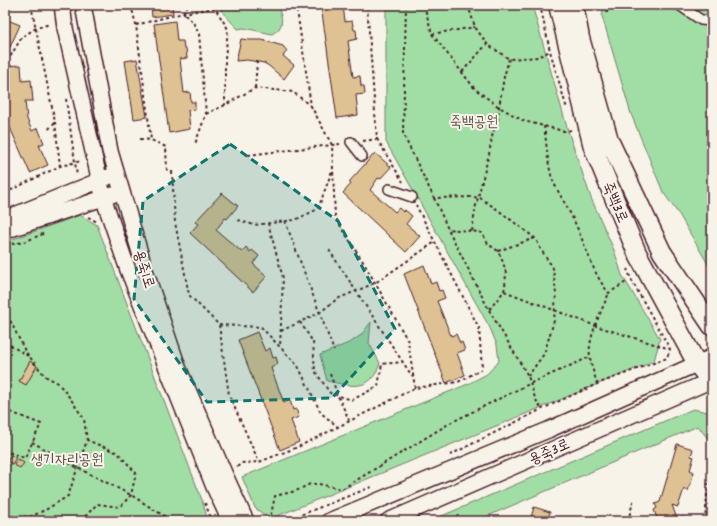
<svg xmlns="http://www.w3.org/2000/svg" width="717" height="526" viewBox="0 0 717 526" font-family="Dekko,'Poor Story',sans-serif">
<style>
.green{fill:#a1dea5;stroke:#767e68}
.building{fill:#dfc293;stroke:#4a1f2b}
.lines{fill:none;stroke-linecap:round;stroke-linejoin:round}
.pedestrian-casing{stroke:#4a1f2b;stroke-width:12}
.tertiary-casing{stroke:#4a1f2b;stroke-width:18}
.secondary-casing{stroke:#4a1f2b;stroke-width:21}
.path{stroke:#4a1f2b;stroke-width:2;stroke-dasharray:3 3;stroke-linecap:butt}
.pedestrian{stroke:#f7f3e8;stroke-width:9}
.tertiary{stroke:#f7f3e8;stroke-width:15}
.secondary{stroke:#f7f3e8;stroke-width:18}
.marked{fill:#0f766e;fill-opacity:0.2;stroke:#0f766e;stroke-width:3;stroke-dasharray:8 5;stroke-linejoin:round}
.labels{text-anchor:middle;stroke-width:4;stroke-linejoin:round;paint-order:stroke}
.park-label{font-size:15px;fill:#604f4a;stroke:#f7f3e8}
.street-label{font-size:15px;fill:#4a1f2b;stroke:#f7f3e8}
</style>
<rect width="100%" height="100%" fill="#f7f3e8"/>
<filter id="ink" filterUnits="userSpaceOnUse"><feTurbulence type="fractalNoise" baseFrequency=".025" numOctaves="2"/><feDisplacementMap in="SourceGraphic" scale="8" xChannelSelector="R" yChannelSelector="G"/><feConvolveMatrix kernelMatrix="1 2 1 2 8 2 1 2 1" color-interpolation-filters="sRGB"/></filter>
<g filter="url(#ink)">
<path class="green" d="M219,5H276C280,11 284,20 280,27C279,30 275,32 272,34L244,28L238,29L222,12Z
M386,5H532L568,131L591,198L614,250L622,275L660,339L654,361L270,519L255,508L242,477L468,384L487,374L499,361L497,345L490,328L386,142Z
M604,5H712V271L680,216L663,192L631,114L602,16Z
M80,215L97,225L202,500L208,521H5V242Z
M371,322L369,343L380,363C371,393 351,386 327,381L320,355L351,342L361,335Z
M693,409L712,413V444L698,426L476,521H430Z"/>
<path class="building" d="M151,5H172L173,14L152,17Z
M343,5L345,22L352,21L354,30H356L357,39L348,41L353,77L360,76L361,86H364L365,94L356,95L358,115L337,118L321,6Z
M5,19L20,25L10,47L5,45Z
M175,21L177,41H183L184,49L186,48L187,58L180,59L184,93L190,92L191,102H195V109L188,110L190,129L169,133L154,24Z
M241,39L250,40H262L283,46L287,51L283,56L294,65L284,79L269,66L264,63L247,60L236,61Z
M137,59L147,117L134,119L125,61Z
M21,65L22,81L31,80L33,101H25L27,119L32,131L38,128L44,143L39,145L48,165L30,173L8,123L5,94V66Z
M375,153L391,167L380,179L378,178L370,190L395,212L399,208L403,212L405,210L412,216L406,224L420,236L406,252L343,193L351,184L349,182Z
M222,193L238,206L227,219L225,218L216,230L242,252L246,247L250,252L252,250L259,256L253,264L267,276L253,292L190,233L198,224L195,222Z
M424,265L431,284L436,282L439,291L442,290L445,298L437,301L451,336L456,334L460,343L462,342L465,350L457,353L465,375L446,383L404,274Z
M257,332L265,351L270,348L273,358L276,357L278,364L271,368L284,403L290,400L293,410L296,409L299,417L291,420L299,442L280,450L238,340Z
M30,361L37,366L26,385L19,381Z
M677,444L693,449L691,456L694,457L690,470L694,472L688,491L684,489L678,507L672,505L677,519L684,517L685,521H658L654,510L657,508L655,504L660,502Z
M11,455L16,458L12,464L7,461Z
M18,459L24,463L20,468L14,465Z
M534,507L550,512L548,519L551,520L550,521H530Z"/>
<g class="lines">
<defs>
<path id="pedestrian" d="M679,5L701,20L712,21
M351,142L362,156
M389,189L412,197"/>
<path id="tertiary" d="M62,5L65,28L104,200L128,270L214,487L230,521
M83,5L110,151L146,273L178,367L225,475L246,521
M5,219L108,177
M5,231L112,195
M329,521L548,430L712,357
M388,521L712,380"/>
<path id="secondary" d="M558,5L593,147L637,253L697,364L712,383
M574,5L580,38L609,140L662,252L712,326"/>
</defs>
<use href="#pedestrian" class="pedestrian-casing"/>
<use href="#tertiary" class="tertiary-casing"/>
<use href="#secondary" class="secondary-casing"/>
<path class="path" d="M31,5L55,122L48,130
M131,5L136,25L151,140
M188,5L183,13L193,22L199,34L206,114L195,144
M215,5V8L228,29L225,59V105
M294,5L297,10L311,106L332,145L335,217L365,265L408,341L415,388
M406,5L403,134L434,198L472,197L480,198L498,210L536,239L540,248L553,268L556,294L554,321L544,354L528,376
M424,5L432,34L475,89L499,107L524,121L563,131H568L573,129
M468,5L475,27L487,44L509,59L538,57L550,51L567,109
M540,5L550,51
M607,13L608,5
M136,25L183,13L215,8
M432,34L475,27
M5,57H10L22,37L36,28L50,24
M462,72L487,44
M255,88L257,62
M66,99L77,176
M206,114L225,105L255,88L293,92L312,107
M55,122L60,166
M544,126C547,144 547,164 553,181C559,194 567,206 573,219C585,242 592,274 609,293L626,282
M140,139L151,140L166,147L167,172
M377,139L403,182
M363,141L377,139L367,5
M248,155L340,144
M172,171L175,222L189,295L219,325L229,395L259,462
M5,193L60,166L81,161
M434,198L448,229
M88,217L97,222
M238,220L254,225L295,220L318,209L333,168
M285,221L334,351
M268,223L283,278L280,347
M472,231L476,205L489,154L493,132L498,121L499,107L504,77L509,59
M12,244L24,242L45,233
M329,250L412,376
M498,251L535,238
M5,280L7,286L5,295
M504,291L505,287L506,273L503,262L498,251L488,244L482,233L472,231L448,229L489,310L504,291L596,326L670,349
M5,310L25,351L45,376L58,383L70,398L84,419L87,440L68,496L47,509L30,517L5,516
M489,310L528,376L535,398L541,409
M300,322L313,342L315,371L330,393L352,400L378,386L382,364L403,362
M219,325L261,327L298,366L321,413L337,426
M281,331L319,313L337,299L375,283L435,242
M5,342L28,356
M330,374L338,396L349,420
M597,384C595,376 591,366 590,357C587,338 602,310 609,293
M5,410L41,424L25,458L5,451
M32,442L78,468L131,495L172,521
M450,455L542,409L597,384L667,358L670,349L632,281L627,269
M237,467L242,463L259,462L298,447L415,388L458,382L482,369L479,328L416,205
M205,503L212,521
M81,521L97,504L120,507L131,495L136,473L118,453L87,440
M271,521L270,519L275,496L296,491L310,484H319L342,489L450,423L531,383L590,357
M285,521L374,486
M628,521L634,498
M705,521L708,483"/>
<use href="#pedestrian" class="pedestrian"/>
<use href="#tertiary" class="tertiary"/>
<use href="#secondary" class="secondary"/>
</g>
</g>
<path class="marked" d="M230,144L338,221L395,329L332,398L207,402L134,299L143,201Z"/>
<g class="labels">
<g class="park-label">
<text x="474" y="126">죽백공원</text>
<text x="67" y="464">생기자리공원</text>
</g>
<g class="street-label">
<text transform="translate(616 202) rotate(67)" y="5">죽백3로</text>
<text transform="translate(145 269) rotate(72)" y="5">용죽1로</text>
<text transform="translate(549 451) rotate(-24)" y="5">용죽3로</text>
</g>
</g>
<rect width="717" height="526" fill="none" stroke="#f7f3e8" stroke-width="20"/>
<rect x="10" y="10" width="697" height="506" fill="none" stroke="#4a1f2b" stroke-width="1.5" filter="url(#ink)"/>
</svg>
